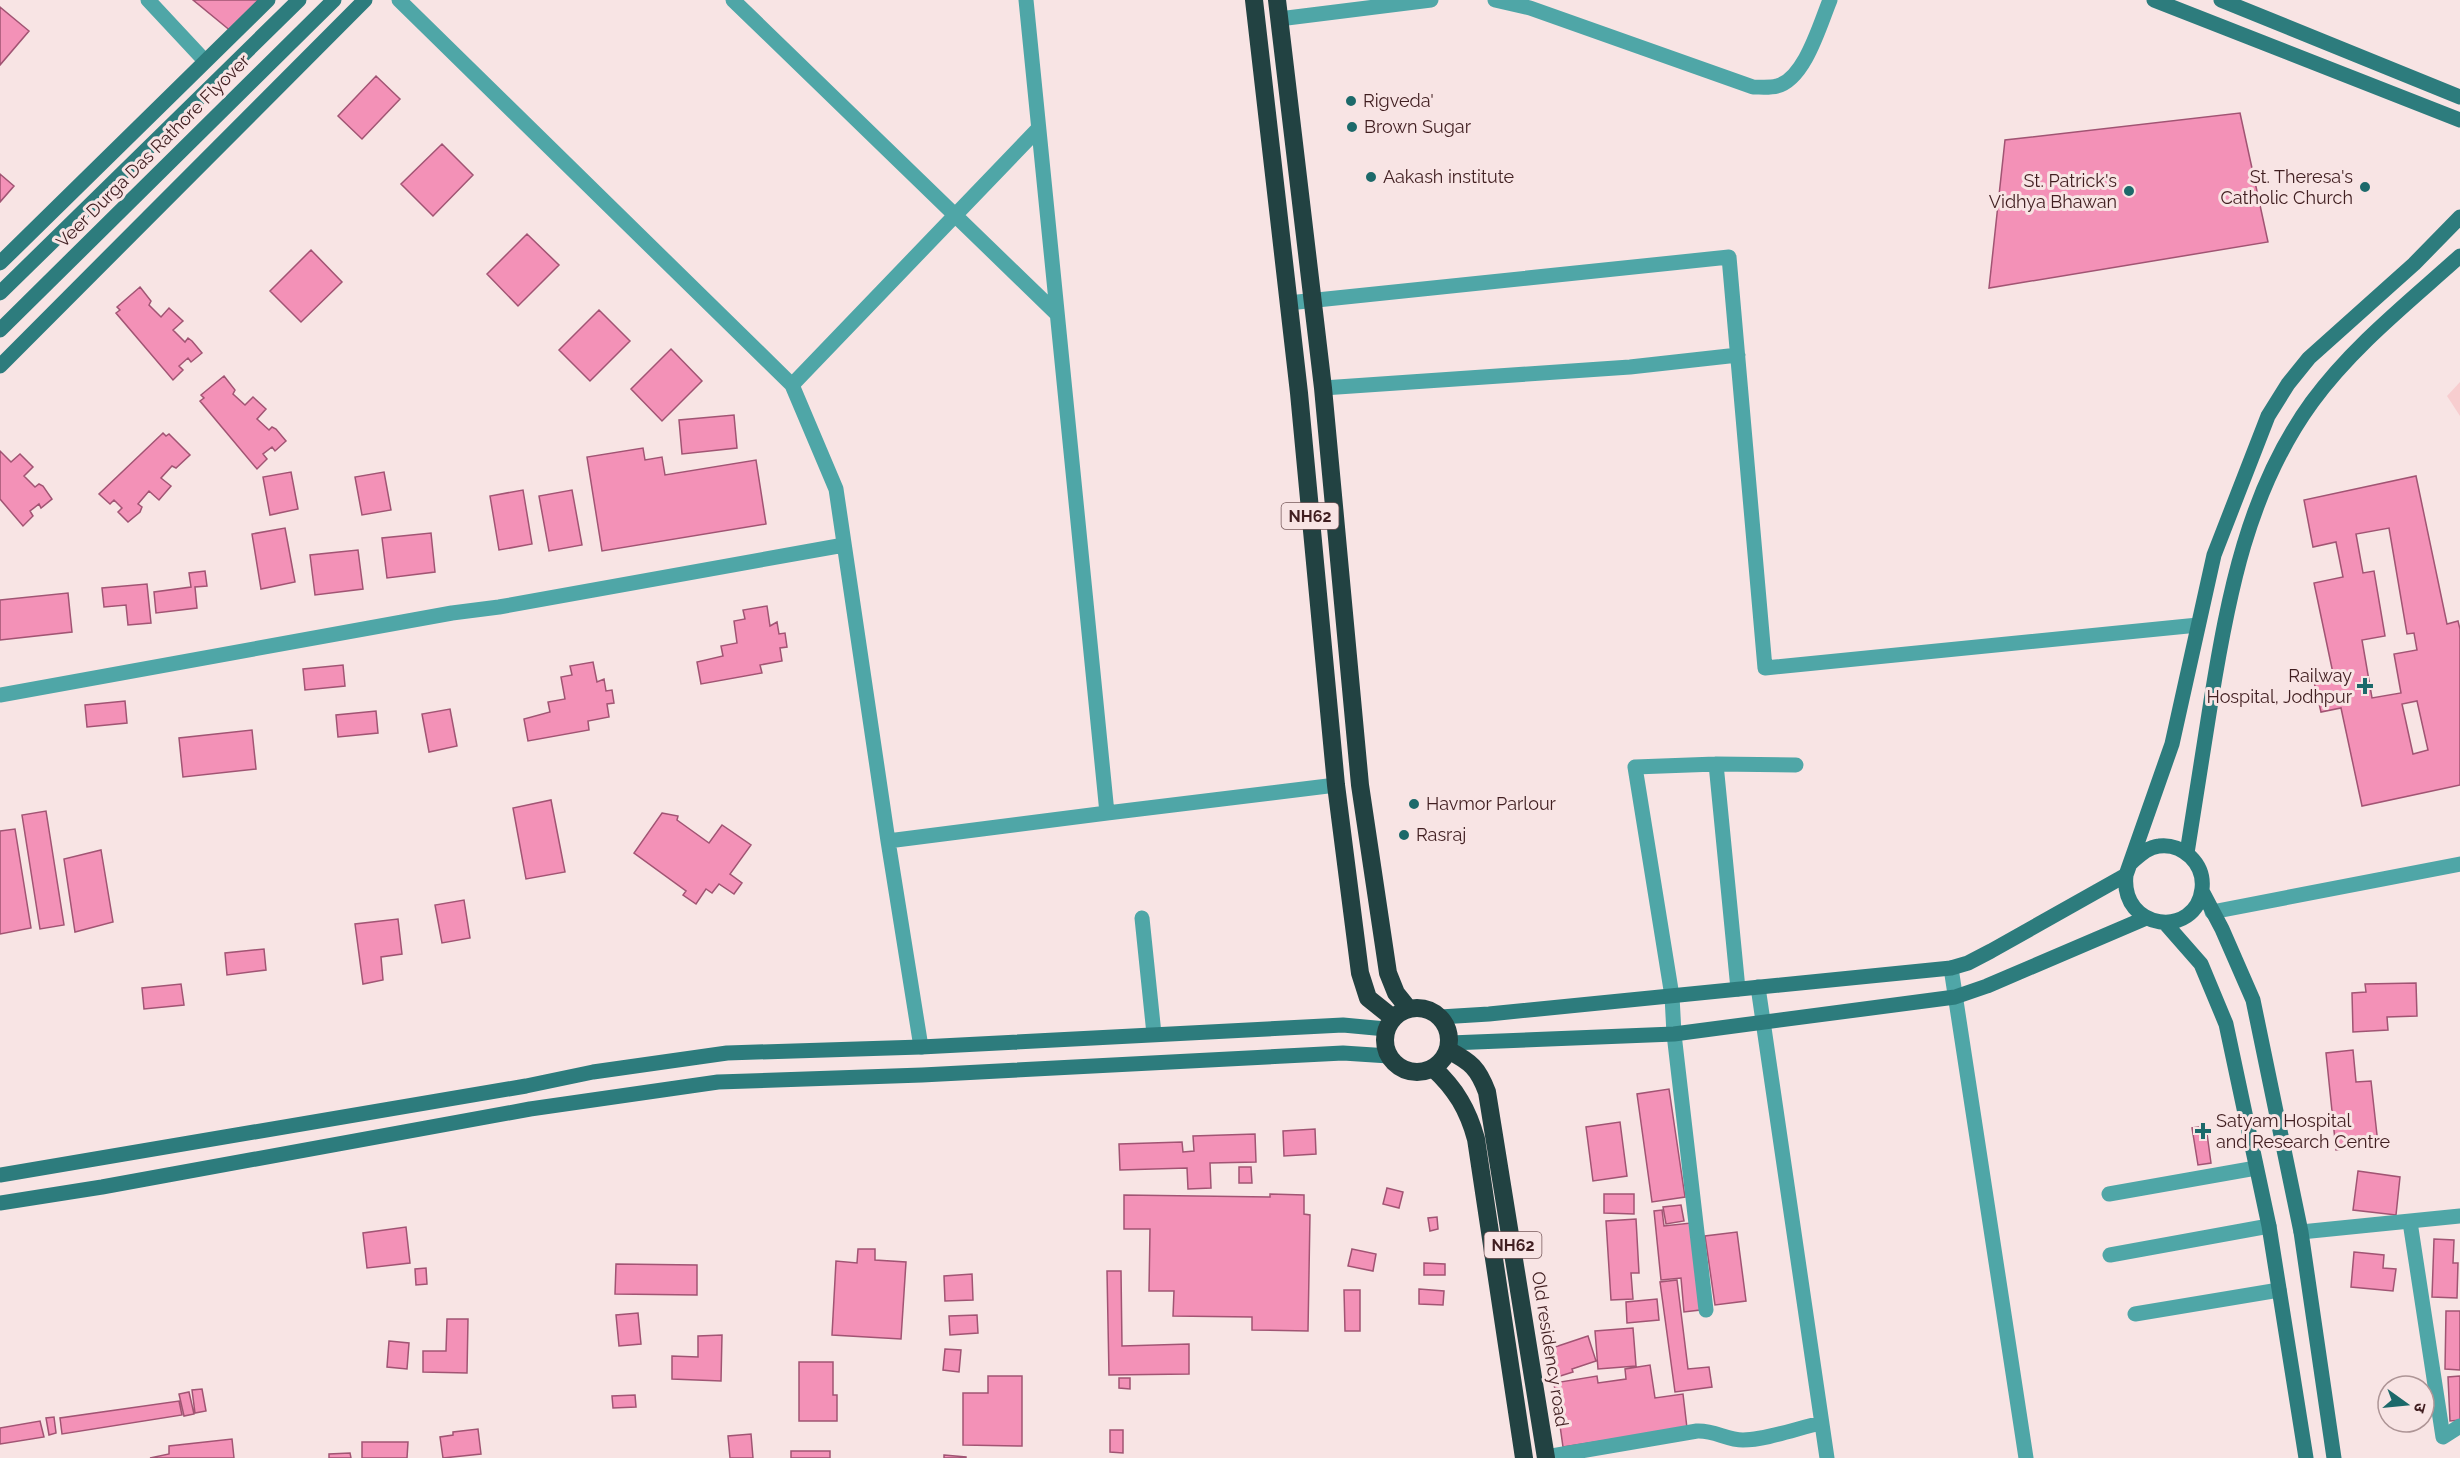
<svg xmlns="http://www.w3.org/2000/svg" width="2460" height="1458" viewBox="0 0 2460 1458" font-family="Raleway,'Noto Sans Devanagari',sans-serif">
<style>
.green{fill:#f7cdcf}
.building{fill:#f391b7;stroke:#a15473;stroke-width:1.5;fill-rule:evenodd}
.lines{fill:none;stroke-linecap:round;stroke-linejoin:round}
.street{stroke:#4fa6a7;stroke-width:15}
.secondary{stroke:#2d7c7d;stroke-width:15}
.highway{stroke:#224242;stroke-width:18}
.poi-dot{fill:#1c696a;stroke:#f8e4e4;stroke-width:2}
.labels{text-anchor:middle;stroke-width:6;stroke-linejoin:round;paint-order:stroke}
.shield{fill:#f8e4e4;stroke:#77595b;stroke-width:1.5}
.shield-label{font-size:16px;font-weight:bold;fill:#401e20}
.poi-label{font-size:18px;fill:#401e20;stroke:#f8e4e4;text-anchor:start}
.street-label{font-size:18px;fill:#401e20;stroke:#f8e4e4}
</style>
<rect width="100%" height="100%" fill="#f8e4e4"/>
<path class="green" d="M2460,382V416L2447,396Z"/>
<path class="building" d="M193,0H257L258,1L232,32Z
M0,7L29,31L0,65Z
M376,76L400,99L362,139L338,116Z
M2240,113L2268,242L1989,288L2005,140Z
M442,144L473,175L433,216L401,184Z
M0,174L14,186L0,202Z
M527,234L559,265L518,306L487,274Z
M311,250L342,282L301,322L270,291Z
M140,287L151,301L149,305L161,317L169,308L183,321L173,330L185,342L188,338L192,341L202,353L191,362L188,358L179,366L183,370L173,380L116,313L120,310L117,307Z
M599,310L630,341L590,381L559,350Z
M671,349L702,381L662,421L631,389Z
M224,376L235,390L233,394L245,405L253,397L266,409L257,419L269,430L272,427L276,429L286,441L275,451L272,447L263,454L267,459L257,469L200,401L204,398L201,395Z
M734,415L737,448L682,454L679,420Z
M163,433L166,436L169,434L190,455L176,468L172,466L161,478L171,486L159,500L149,491L138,504L142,507L140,512L128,522L118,512L122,508L114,500L110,504L99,494Z
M643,448L645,460L662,457L665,475L756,460L766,524L602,551L587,457Z
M0,451L11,462L20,454L33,467L24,476L35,487L39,484L43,486L52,499L41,508L39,504L30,511L33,516L23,526L0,499Z
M291,472L298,509L270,515L263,477Z
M384,472L391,510L362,515L355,477Z
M2416,476L2447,624L2458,621L2460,629V785L2362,806L2341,708L2321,712L2314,682L2334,678L2314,583L2343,577L2336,542L2313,547L2304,500ZM2389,528L2407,634L2414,633L2417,650L2394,654L2401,693L2372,698L2362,640L2385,636L2374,571L2363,573L2356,534ZM2417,701L2428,750L2413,754L2402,704Z
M523,490L532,544L499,550L490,496Z
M572,490L582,545L549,551L539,496Z
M285,528L295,582L261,589L252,534Z
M431,533L435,572L387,578L382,538Z
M358,550L363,589L315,595L310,555Z
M205,571L207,586L195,587L197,608L156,613L154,592L191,587L189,573Z
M147,584L151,623L128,625L126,605L104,607L102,588Z
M68,593L72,632L0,640V600Z
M767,606L770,626L777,622L779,634L785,633L787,647L780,648L782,661L760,665L762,673L701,684L697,662L723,656L721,646L737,643L734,621L745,619L743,610Z
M593,662L597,682L604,679L606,691L612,690L614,703L607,704L609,717L588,721L589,730L528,741L524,719L550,712L548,702L565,699L561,677L572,675L570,666Z
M343,665L345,686L305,690L303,669Z
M125,701L127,723L87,727L85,705Z
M450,709L457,746L429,752L422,714Z
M376,711L378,733L338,737L336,715Z
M252,730L256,769L183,777L179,738Z
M551,800L565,872L526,879L513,808Z
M46,811L64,925L40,929L22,815Z
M662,813L678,816L677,820L709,843L722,825L751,845L730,874L742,883L734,894L719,884L712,893L706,889L696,904L683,895L686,891L634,853Z
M15,829L31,928L0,934V831Z
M101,850L113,922L75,932L64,859Z
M464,900L470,938L442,943L435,905Z
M398,919L402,954L381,957L383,980L363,984L355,924Z
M264,949L266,970L227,975L225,953Z
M2416,983L2417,1016L2387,1017L2388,1030L2353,1032L2352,993L2366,992L2365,984Z
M181,984L184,1005L144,1009L142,988Z
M2353,1050L2356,1082L2371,1081L2378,1144L2336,1150L2326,1053Z
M1669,1089L1685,1197L1652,1202L1637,1094Z
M1620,1122L1627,1176L1593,1181L1586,1127Z
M2206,1126L2211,1163L2198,1165L2192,1128Z
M1315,1129L1316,1154L1284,1156L1283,1131Z
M1255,1134L1256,1162L1210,1163L1211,1188L1188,1189L1187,1168L1120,1170L1119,1144L1182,1142L1183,1152L1194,1151L1193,1136Z
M1239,1167H1251L1252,1183H1239Z
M2358,1171L2400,1177L2396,1215L2353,1210Z
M1387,1188L1403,1192L1399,1208L1383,1204Z
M1270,1194L1304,1195V1214L1310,1215L1308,1331L1252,1330V1317L1173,1316L1174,1291H1149L1150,1229H1124V1195L1270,1197Z
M1604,1194H1634V1214L1604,1213Z
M1681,1205L1684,1221L1666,1224L1663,1207Z
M1662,1210L1664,1226L1691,1223L1700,1310L1684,1312L1681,1278L1661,1280L1654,1211Z
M1437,1217L1438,1229L1430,1231L1428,1218Z
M1636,1219L1639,1273H1631L1633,1299L1611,1300L1606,1221Z
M406,1227L410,1263L367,1268L363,1233Z
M1737,1232L1746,1301L1715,1305L1705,1236Z
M2434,1239L2454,1240L2453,1263H2458L2457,1298L2432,1297Z
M858,1249H875V1260L906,1262L901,1339L832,1335L836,1261L857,1263Z
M1352,1249L1376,1254L1373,1271L1348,1266Z
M2354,1252L2384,1255L2383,1268L2396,1269L2393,1291L2351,1287Z
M1424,1263L1445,1264V1275H1424Z
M616,1264L697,1265V1295L615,1294Z
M426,1268L427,1284L416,1285L415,1269Z
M1107,1271H1121L1122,1346L1189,1344V1374L1109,1375Z
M972,1274L973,1300L945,1301L944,1276Z
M1677,1280L1688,1369L1709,1367L1712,1387L1675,1392L1660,1282Z
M1419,1289L1444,1291L1443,1305L1419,1304Z
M1344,1290H1360V1331H1345Z
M1657,1299L1659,1320L1627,1323L1626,1302Z
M2446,1311H2460V1370L2445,1369Z
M638,1313L641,1344L619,1346L616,1315Z
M977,1315L978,1333L950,1335L949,1316Z
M447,1319H468L467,1373L423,1372V1351H446Z
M1633,1328L1636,1366L1598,1369L1595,1331Z
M722,1335L721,1381L672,1379V1356L698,1357V1336Z
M1588,1336L1596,1361L1572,1369L1573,1372L1557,1377L1549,1349Z
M389,1341L409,1343L407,1369L387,1367Z
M945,1349L961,1350L959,1372L943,1370Z
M799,1362H833V1395H837V1421H799Z
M1650,1365L1655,1398L1683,1394L1687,1428L1563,1447L1554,1383L1597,1376L1598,1383L1626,1379L1625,1369Z
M988,1376H1022V1446L963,1445V1393H988Z
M2460,1376V1420L2450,1421L2448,1377Z
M1119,1378H1130V1389L1119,1388Z
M202,1389L206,1411L195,1413L192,1390Z
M189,1392L194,1414L184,1416L179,1394Z
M635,1395L636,1407L613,1408L612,1396Z
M179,1401L182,1415L62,1434L60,1418Z
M54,1417L56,1433L49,1435L46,1418Z
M40,1421L44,1437L0,1444V1428Z
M478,1429L481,1454L443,1458L440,1437L453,1435V1432Z
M1110,1430H1123V1453L1110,1452Z
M751,1434L753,1458H730L728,1436Z
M232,1439L234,1458H150L169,1454V1446Z
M362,1442H408L407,1458H362Z
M791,1451H830V1458H791Z
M350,1453L351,1458H329V1454Z
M944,1455L966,1457V1458H944Z"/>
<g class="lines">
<path class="street" d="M148,0L205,61
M399,0L792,385
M733,0L1057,314
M1026,0L1107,813L1336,785
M1495,0L1530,8L1753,87C1761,87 1770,88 1777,86C1805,79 1820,24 1830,0
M1279,19L1431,0
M1288,303L1729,257L1765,668L2198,625
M1323,388L1630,367L1738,355
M0,695L452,613L499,607L844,545
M1716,764L1738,989
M888,841L1107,813
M2212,912L2460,864
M1142,918L1154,1034
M1951,968L2026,1458
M1758,987L1827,1458
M921,1047L888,841L836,489L792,385L1038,129
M2109,1194L2256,1168
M2410,1222L2443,1437L2460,1426
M2301,1232L2460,1216
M2110,1255L2269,1226
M1706,1310L1674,1034L1672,996L1635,767L1716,764L1796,765
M2135,1314L2279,1290
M1546,1457L1697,1431C1714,1430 1727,1440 1743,1440C1766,1440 1798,1428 1821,1423"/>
<path class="secondary" d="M2154,0L2460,120
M2221,0L2460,97
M0,263L268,0
M0,293L299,0
M0,330L334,0
M0,366L365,0
M2187,853C2195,803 2203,752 2211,701C2228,596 2248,490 2312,402C2353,346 2409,302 2460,256
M2132,862C2140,855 2148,847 2159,846C2183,843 2205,864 2202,889C2196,939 2120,931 2126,875L2172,744L2214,555L2268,416L2288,384L2309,358L2414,264L2460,217
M2202,891L2222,929L2253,1000L2301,1232L2334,1458
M2165,923L2201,964L2226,1024L2269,1226L2306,1458
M1440,1017L1489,1014L1951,968L1968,963L1991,951L2126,875
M1450,1043L1674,1034L1955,997L1987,986L2146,918
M0,1175L526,1086L593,1072L727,1053L921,1047L1343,1025L1386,1029
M0,1203L102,1187L530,1109L718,1082L922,1075L1343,1053L1389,1056"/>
<path class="highway" d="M1254,0L1299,393L1336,785L1360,973L1368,998L1393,1018
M1277,0L1323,388L1360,785L1388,973L1396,993L1408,1008
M1385 1040a32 32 0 1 1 64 0a32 32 0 1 1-64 0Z
M1448,1050C1471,1062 1478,1068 1487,1092L1546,1458
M1433,1068C1456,1089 1468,1110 1476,1139L1524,1458"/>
</g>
<g class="poi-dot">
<circle cx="1351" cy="101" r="6"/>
<circle cx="1352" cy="127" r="6"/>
<circle cx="1371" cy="177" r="6"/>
<circle cx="2365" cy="187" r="6"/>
<circle cx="2129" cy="191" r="6"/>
<path d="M2362 677h6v6h6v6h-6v6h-6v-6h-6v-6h6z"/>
<circle cx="1414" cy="804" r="6"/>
<circle cx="1404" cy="835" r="6"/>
<path d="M2200 1122h6v6h6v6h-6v6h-6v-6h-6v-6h6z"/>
</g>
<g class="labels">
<g class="shield">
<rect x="1281.5" y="503" width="57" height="26" rx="4.5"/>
<rect x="1484.5" y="1232" width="57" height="26" rx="4.5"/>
</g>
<g class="shield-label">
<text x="1310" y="522">NH62</text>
<text x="1513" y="1251">NH62</text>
</g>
<g class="poi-label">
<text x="1363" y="107">Rigveda'</text>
<text x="1364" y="133">Brown Sugar</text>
<text x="1383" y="183">Aakash institute</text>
<text x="2353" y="183" text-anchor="end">St. Theresa's<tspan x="2353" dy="21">Catholic Church</tspan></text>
<text x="2117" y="187" text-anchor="end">St. Patrick's<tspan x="2117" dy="21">Vidhya Bhawan</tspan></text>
<text x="2352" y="682" text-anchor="end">Railway<tspan x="2352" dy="21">Hospital, Jodhpur</tspan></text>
<text x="1426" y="810">Havmor Parlour</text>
<text x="1416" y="841">Rasraj</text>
<text x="2216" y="1127">Satyam Hospital<tspan x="2216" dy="21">and Research Centre</tspan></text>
</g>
<g class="street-label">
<text transform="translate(153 151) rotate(-45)" y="6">Veer Durga Das Rathore Flyover</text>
<text transform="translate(1550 1349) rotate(81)" y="6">Old residency road</text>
</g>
</g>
<g transform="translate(2406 1404) rotate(105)"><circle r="28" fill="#f8e4e4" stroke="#ae9596" stroke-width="1.5"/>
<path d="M0-4.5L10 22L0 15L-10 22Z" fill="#1c696a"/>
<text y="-9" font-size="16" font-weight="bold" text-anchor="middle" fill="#401e20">उ</text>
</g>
</svg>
